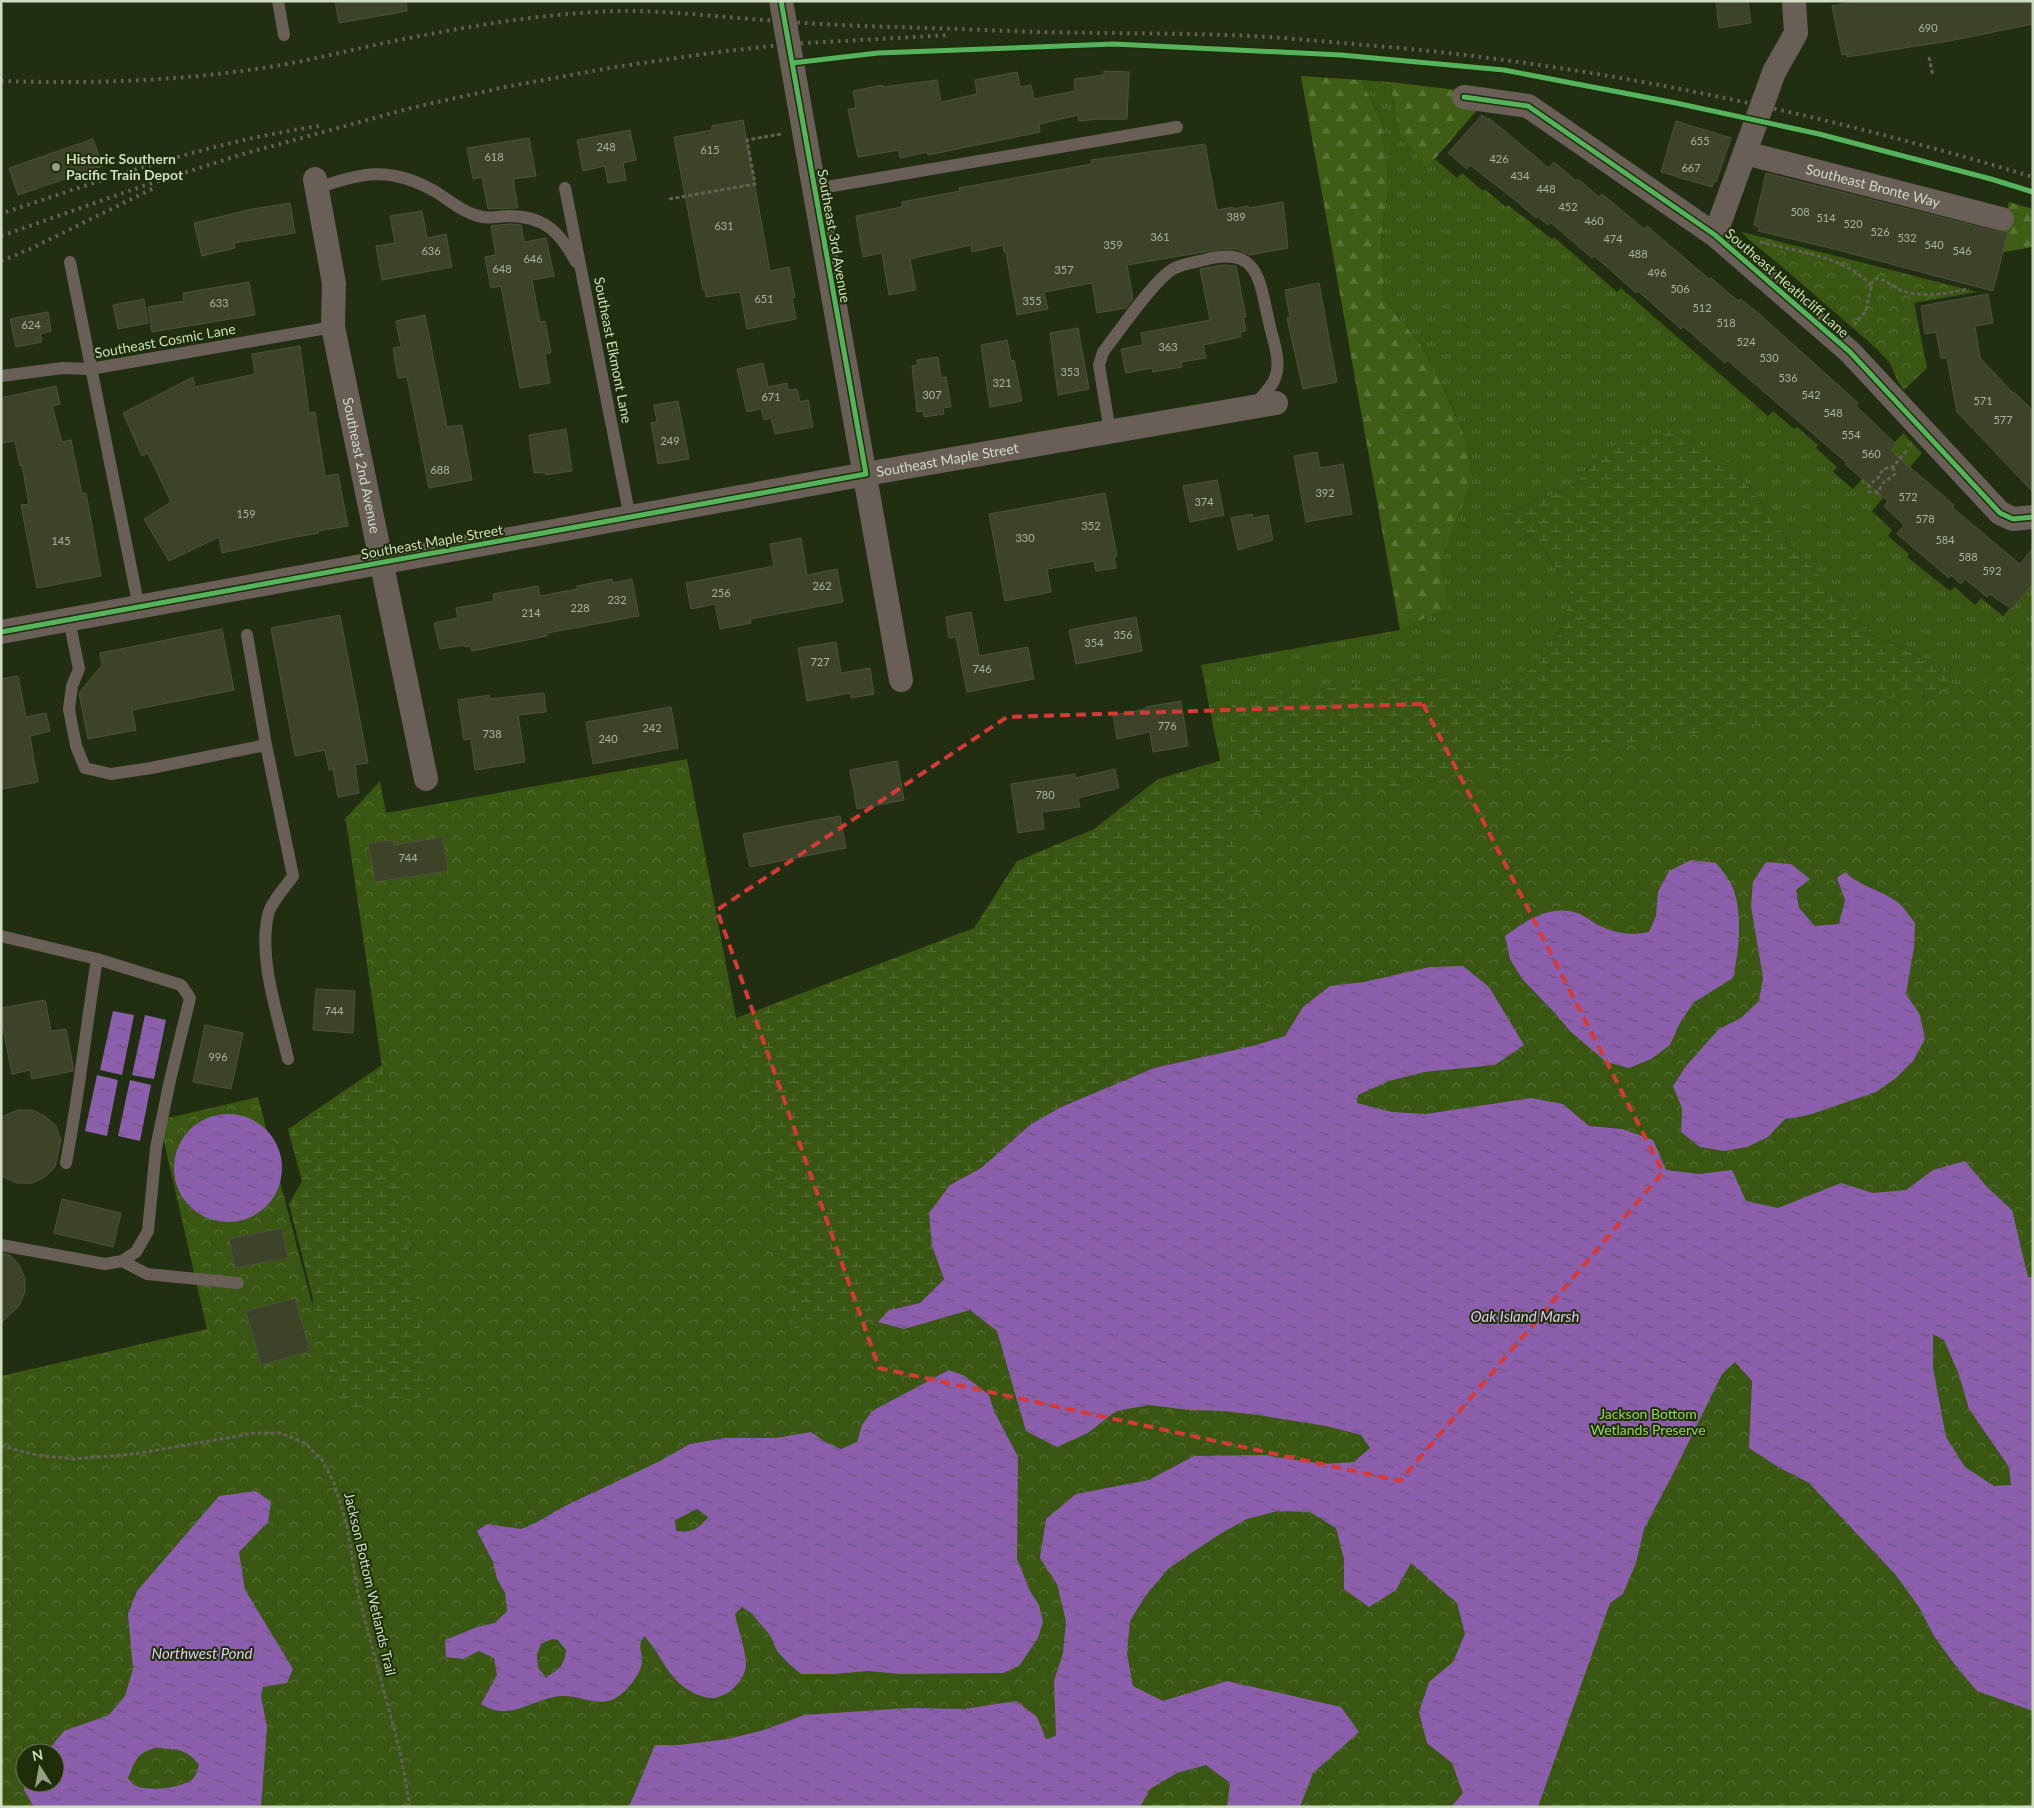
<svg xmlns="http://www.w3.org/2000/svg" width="2034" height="1808" viewBox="0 0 2034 1808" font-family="Lato,sans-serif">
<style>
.grass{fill:url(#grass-tufts)}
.forest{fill:url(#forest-firs)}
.wetland{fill:url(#wetland-marsh)}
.park{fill:url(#park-crowns);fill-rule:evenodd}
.water{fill:url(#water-ripples);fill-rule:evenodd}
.building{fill:#3c4329;stroke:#4e533c}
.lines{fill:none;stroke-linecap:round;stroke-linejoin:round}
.path{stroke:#636153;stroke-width:3;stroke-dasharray:4 2.5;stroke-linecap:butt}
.lane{stroke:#695f57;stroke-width:12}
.street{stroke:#695f57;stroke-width:24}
.rail{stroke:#636152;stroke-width:4;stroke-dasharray:2.5 5;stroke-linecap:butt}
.cycleway-casing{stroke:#1e2e08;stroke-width:8}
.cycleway{stroke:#56b35d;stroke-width:5}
.marked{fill:none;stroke:#d53a37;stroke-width:4;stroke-dasharray:10 6;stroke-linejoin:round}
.poi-dot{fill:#92a084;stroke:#1e2e08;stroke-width:2}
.labels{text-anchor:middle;stroke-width:4;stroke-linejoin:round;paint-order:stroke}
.number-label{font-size:11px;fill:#aab69c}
.poi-label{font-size:14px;font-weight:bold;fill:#cfddc2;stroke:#1e2e08;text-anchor:start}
.street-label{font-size:14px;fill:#cfddc2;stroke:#1e2e08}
.park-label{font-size:14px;fill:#9ad355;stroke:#1e2e08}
.water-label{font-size:15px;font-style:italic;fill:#e0c7f4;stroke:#1e2e08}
</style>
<defs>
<pattern id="grass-tufts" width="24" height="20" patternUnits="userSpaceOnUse" patternTransform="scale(1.25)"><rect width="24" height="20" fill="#395612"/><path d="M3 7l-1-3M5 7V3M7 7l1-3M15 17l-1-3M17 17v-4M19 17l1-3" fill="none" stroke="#556e33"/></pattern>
<pattern id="forest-firs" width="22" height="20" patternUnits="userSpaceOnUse" patternTransform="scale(1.25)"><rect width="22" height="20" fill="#3f5d15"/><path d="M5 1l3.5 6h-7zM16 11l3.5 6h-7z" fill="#5a7435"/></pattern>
<pattern id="wetland-marsh" width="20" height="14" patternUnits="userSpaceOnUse" patternTransform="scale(1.25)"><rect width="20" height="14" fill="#395612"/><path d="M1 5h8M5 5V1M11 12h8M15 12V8" fill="none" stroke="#556e33"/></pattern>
<pattern id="park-crowns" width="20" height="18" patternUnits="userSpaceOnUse" patternTransform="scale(1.25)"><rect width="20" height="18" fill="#395612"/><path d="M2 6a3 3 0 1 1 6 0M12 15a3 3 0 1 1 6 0" fill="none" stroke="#556e33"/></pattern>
<pattern id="water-ripples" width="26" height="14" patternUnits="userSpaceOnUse" patternTransform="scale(1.25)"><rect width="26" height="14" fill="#8c5fac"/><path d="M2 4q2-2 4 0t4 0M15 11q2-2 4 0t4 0" fill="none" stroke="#6d537e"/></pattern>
</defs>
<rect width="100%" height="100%" fill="#222e11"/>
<path class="grass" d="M1361,80L1390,82L1399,133L1428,167L1435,159L1457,178L1462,173L1483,191L1485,189L1506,207L1508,205L1552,239L1554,237L1617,292L1621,288L1768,416L1773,411L1794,429L1797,427L1818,445L1816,448L1837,467L1833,472L1853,489L1903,433L1922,453L1872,511L1892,530L1888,536L1909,554L1907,557L1950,591L1955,587L1975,605L1981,598L2003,616L2033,581V672L1954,687L1939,665L1873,636L1782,533L1730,461L1604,448L1574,486L1503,514L1544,549L1571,594L1554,647L1515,684L1486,690L1427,675L1235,700L1229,758L1220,761L1201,665L1400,630L1447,607L1440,564L1473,478L1465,437L1451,404L1421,345L1384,299L1381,237L1389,185L1381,122Z"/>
<path class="forest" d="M1301,76L1361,80L1381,122L1389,185L1381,237L1384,299L1421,345L1447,396L1465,437L1473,478L1440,564L1448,607L1400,630Z
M1390,82L1491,94L1427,168L1399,133Z
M2009,202L2033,209V247L1999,253Z"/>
<path class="wetland" d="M1672,429L1730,461L1782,533L1873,636L1939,665L1954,686L2033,672L1285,1036L1252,1046L1154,1068L1061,1107L1031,1124L981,1168L950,1185L932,1246L944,1279L920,1303L889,1310L1046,1519L326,1409L310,1327L313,1299L289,1204L302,1181L288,1129L382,1065L408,1004L736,1018L974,928L1017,861L1094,829L1158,779L1229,758L1234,700L1427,675L1486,690L1515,684L1554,647L1571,594L1544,549L1503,514L1574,486L1604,448Z"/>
<path class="park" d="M1742,232L1977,292L1914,303L1927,368L1904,390L1898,382L1890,363L1876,348L1780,265L1748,239Z
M2033,672V1807H1V1376L207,1329L159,1120L258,1097L340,1411L430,1395L346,821L344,820L380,781L386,813L687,759L795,1329L1311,1236L1230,817ZM25,1753H55V1783H25Z"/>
<path class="water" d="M1691,860L1716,863C1721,869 1726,875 1730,882C1744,906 1739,952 1733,978L1693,1003L1680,1023L1670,1045L1651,1059L1629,1068L1606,1062L1570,1031L1555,1013L1522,979L1510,959L1505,936C1526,920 1552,903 1580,914C1587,917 1593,923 1600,926C1615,933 1632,936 1649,932L1656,916L1658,892L1669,871Z
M1766,862L1791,864L1810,879L1796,890L1799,908L1815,926L1839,924L1845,900L1837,878L1845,872C1862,888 1883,890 1900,904C1905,909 1910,917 1915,923L1914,947L1906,994L1920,1015L1925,1039L1913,1061L1896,1078L1876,1092L1809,1115L1785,1119L1768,1137L1747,1147L1724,1151L1700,1147L1681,1132L1682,1108L1673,1086L1686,1066L1719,1029L1741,1018L1759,1001L1763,978L1751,906L1753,882Z
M1463,966L1489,987L1524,1045L1495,1065L1424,1072L1389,1081L1358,1095L1357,1103L1392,1112L1426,1114L1531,1098L1563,1104L1589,1126L1622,1129L1653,1140L1666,1170L1699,1174L1732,1170L1746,1201L1778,1208L1841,1183L1873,1193L1906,1190L1933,1170L1965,1161L1987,1187L2012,1210L2028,1277H2033V1711L1977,1691L1955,1665L1934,1636L1919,1607L1895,1574L1809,1483L1778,1467L1749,1448L1752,1381L1735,1362L1722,1374L1676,1468L1644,1529L1636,1563L1623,1594L1610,1603L1538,1807H1451L1463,1793L1452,1763L1427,1743L1419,1712L1429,1682L1453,1662L1465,1634L1457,1603L1411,1563L1396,1590L1369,1607L1344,1589V1559L1336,1528L1310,1512L1278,1511L1247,1519L1220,1534L1169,1568L1146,1595L1130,1621L1127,1654L1133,1686L1163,1701L1227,1681L1341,1707L1359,1732L1313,1773L1300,1807H1227L1230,1783L1206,1765L1177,1773L1150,1789L1140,1807H629L655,1745H679L728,1739L764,1730L804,1715L909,1708L964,1709L1016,1701L1037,1717L1046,1739L1056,1736L1054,1681L1063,1653L1066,1621L1057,1584L1040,1558L1046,1519L1076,1494L1149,1480L1194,1456L1264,1455L1323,1464L1354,1462L1370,1448L1361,1435L1326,1426L1258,1415L1224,1411L1189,1410L1149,1405L1116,1411L1088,1433L1057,1447L1026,1431L997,1331L970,1310L904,1329L878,1322L889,1310L920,1303L944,1279L932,1246L929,1213L950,1185L981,1168L1031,1124L1061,1107L1154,1068L1252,1046L1285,1036L1303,1007L1330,986L1364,982L1430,967ZM1933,1334L1944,1340L1959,1375L1969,1409L2009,1467L2011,1485L1994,1486L1965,1467L1946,1437L1933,1368Z
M113,1011L134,1015L122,1075L100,1070Z
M145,1015L166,1020L154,1079L132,1075Z
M97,1075L118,1080L107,1136L85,1131Z
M130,1080L151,1085L140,1141L118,1136Z
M174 1168a54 54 0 1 1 108 0a54 54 0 1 1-108 0Z
M949,1370L965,1376L989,1395L994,1411L1018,1457L1017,1559L1030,1591L1039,1605L1043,1622L1038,1638L1019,1666L1003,1673L901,1674L868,1671L834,1674H801L788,1663L777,1651L770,1635L751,1613L742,1607L735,1614C738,1630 745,1647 746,1663C747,1679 727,1698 712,1698C702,1698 691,1692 684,1687C666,1674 659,1651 644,1636C637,1648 642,1649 642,1661C642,1671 631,1685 625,1691C603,1712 587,1696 563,1696C541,1696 517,1716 495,1710C490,1709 485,1706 481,1704L497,1675L494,1658L479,1651L463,1659L446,1657L445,1640L477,1627L495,1623L507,1611L505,1593L497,1579L493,1562L477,1531L487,1524L521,1529L537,1522L567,1505L660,1461L690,1444L725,1438H776L811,1432L825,1442L841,1449L857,1442L862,1425L872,1411ZM697,1509L708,1517C699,1529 691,1533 676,1531L675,1520ZM552,1639L558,1640L566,1650C565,1665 559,1670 546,1677L538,1668L537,1655L541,1644Z
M256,1491L271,1502L268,1522L239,1552L245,1590L293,1669L287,1683L263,1687L261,1696L267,1727L261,1807H34L24,1790L25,1783H55V1753H46L64,1731L109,1715L125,1696L133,1669L128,1614L137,1591L219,1496ZM155,1748C174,1749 187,1748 199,1765C198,1768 197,1773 195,1776C188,1788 149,1792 136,1786C133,1785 130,1781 128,1778C135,1762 136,1753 155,1748Z"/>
<path class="building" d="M335,1H406L407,11L339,23Z
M1716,1H1748L1751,23L1719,28Z
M1859,1H2033V24L1949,41L1847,57V54L1842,55L1832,6Z
M1104,71L1129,72L1127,119H1099L1079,121L1078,115L1039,124L1040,132L928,155L927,152L900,158L899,150L858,157L848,109L856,108L853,91L883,85V87L937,80L941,102L977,94L975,80L1017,72L1020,87L1031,85L1034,99L1075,91L1074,79L1104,75Z
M1482,115L1488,120L1489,118L1549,168L1554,162L1576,181L1578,179L1599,197L1602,194L1644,229L1647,226L1709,279L1711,278L1732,296L1739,301L1740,299L1756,311L1858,403L1856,406L1896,444L1891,451L1954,505L1952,507L1998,546L2020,564L2033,548V584L2012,609L1989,594L1987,597L1965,579L1961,584L1951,575L1949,578L1897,534L1904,525L1884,506L1888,501L1845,464L1847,463L1727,360L1725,363L1683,326L1681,329L1638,291L1636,293L1606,266L1594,256L1592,258L1550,222L1548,225L1537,216L1536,218L1514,199L1470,165L1467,169L1448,153Z
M743,120L770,271L789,267L795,297L792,298L796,319L747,329L740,292L706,297L705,290H703L674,137L712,130V126Z
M1676,121L1731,138L1716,182L1714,181L1712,187L1661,172Z
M630,130L636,160L623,163L626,180L608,183L605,166L583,171L577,140Z
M529,138L536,176L513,179L518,208L488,209L482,177L473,179L467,148Z
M93,139L103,166L18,195L9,168Z
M1205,144L1217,210L1233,207V209L1248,206L1249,208L1283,202L1288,248L1250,255L1237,249H1221L1127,265L1133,299L1126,308L1097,313L1092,283L1044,292L1048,309L1017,315L1006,252H1004L1003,245L972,252L971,245L910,259L916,290L889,295L882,253L863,257L856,216L902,207V202L960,191L959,188L1092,164L1091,160Z
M1766,173L1999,232H2008L1993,291L1830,248L1758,231L1759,227L1754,225Z
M290,203L295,233L234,243L235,248L202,256L194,223L253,209Z
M422,211L427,238L446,234L452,267L382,280L376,246L395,243L390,216Z
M509,224L521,225L524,242L546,238L554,276L532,280L540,322L545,321L551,353L545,354L550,383L520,388L501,286L491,288L485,257L496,255L491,226Z
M1223,265L1236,266L1246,317H1243L1246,330L1240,332L1241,337L1203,345L1206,358L1181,362L1182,367L1153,372L1152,368L1126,373L1121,349L1143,345L1141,333L1210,320L1200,269Z
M249,282L255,315L152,332L148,307L184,301L183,293Z
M1319,283L1337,382L1303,389L1287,318H1290L1285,290Z
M1988,294L1993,323L1975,326L1980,358L2013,393L2014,392L2033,411V492L1957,412L1947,358H1941L1936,332L1925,334L1921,306Z
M144,299L148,323L118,329L113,305Z
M48,312L51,331L40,334L42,342L16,347L10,319Z
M425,315L447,427L462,425L472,480L429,488L407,377L398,378L393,348L401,347L396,321Z
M1078,328L1089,389L1058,395L1050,333Z
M1007,340L1011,361L1014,360L1022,401L990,407L981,345Z
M300,346L309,413L315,412L325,476L338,474L348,526L318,531L319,533L290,538L222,553L219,537L169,561L144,519L171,502L148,453L142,456L123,413L193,377L195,387L255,374L252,354Z
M938,357L941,378L946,377L951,407L943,408L944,414L924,417L923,411L917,412L912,366L918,365L917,360Z
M763,363L768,387L787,383L788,390L797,389L800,402L808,400L813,427L775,434L771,418L764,420L761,409L747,412L737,369Z
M56,386L60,404L52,406L62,442L71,440L82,494L86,493L101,576L37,588L21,505L29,504L22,465L20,466L15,441L1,443V398Z
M678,401L689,459L658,464L651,423L657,422L654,405Z
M566,429L572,471L546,475L545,472L534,473L529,435Z
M1317,452L1320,468L1343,464L1352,514L1306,522L1294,456Z
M1217,480L1224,515L1190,522L1183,486Z
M1105,493L1117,556L1114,557L1116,568L1096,571L1094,561L1047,569L1051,592L1005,601L989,514Z
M1252,514L1253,518L1268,515L1273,540L1238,550L1231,518Z
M801,538L807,575L837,569L843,602L750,619L751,623L720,629L715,604L691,609L686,583L774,566L770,544Z
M612,579L613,583L632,579L639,616L547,633V636L472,651L470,646L465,647L464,645L440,649L434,623L458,618L456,608L494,601L493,594L515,590L538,586L540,596L577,589V586Z
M971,612L979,656L1028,647L1034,679L967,692L956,637L949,638L946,617Z
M340,615L368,763L355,765L359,793L338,797L333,769L329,770L325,750L295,756L271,628Z
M1136,617L1142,651L1076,664L1069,630Z
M222,629L234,690L132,710L136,730L88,739L79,693L102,665L100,653Z
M836,642L841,673L870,668L874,694L851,698V693L807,701L798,648Z
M18,676L26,717L46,713L50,731L30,736L38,782L1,789V679Z
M544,693L546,712L518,715L525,762L475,770L471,739L464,740L458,700L489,695L490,699Z
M1181,701L1188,746L1153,752L1150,732L1117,739L1113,715L1146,709V707Z
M671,707L678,748L593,764L586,722Z
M897,761L904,800L857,809L850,770Z
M1115,769L1119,788L1078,798L1080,807L1042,812L1044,829L1018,833L1011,784L1075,774V778Z
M840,816L846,848L750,867L743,834Z
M443,837L448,871L375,882L368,843L393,840L394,845Z
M316,989L355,991L353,1033L313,1030Z
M45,1000L51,1031L66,1029L73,1066V1071L32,1079L30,1070L12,1074L1,1018V1008Z
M205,1025L243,1033L231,1089L193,1082Z
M18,1110H32L45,1116L56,1126L61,1140L55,1167L45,1177L32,1183H17L1,1176V1117Z
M62,1199L121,1213L113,1247L54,1233Z
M282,1228L288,1258L235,1268L229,1239Z
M1,1253L10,1255L19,1265L25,1278V1292L19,1306L1,1323Z
M295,1298L310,1351L261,1365L246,1311Z"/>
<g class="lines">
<path class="path" d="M1929,57L1933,76
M669,199L755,184L747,140L781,134
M1760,242C1795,251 1848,257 1871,286
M1854,325L1866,311L1872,282L1875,279C1884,277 1893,288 1903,291C1924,298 1948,293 1969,289
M1893,467L1895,474L1883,483L1878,492H1869V485L1878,478L1883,469L1893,467L1908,449
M1,1446L37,1455L73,1459L134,1454L256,1433H281L305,1443L322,1460L334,1483L347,1526L358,1594L400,1751L410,1807"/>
<path class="lane" d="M278,1L284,35
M317,188C364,172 391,166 436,192C449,200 461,211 475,215C489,220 495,216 509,216C544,216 560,232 576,262
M565,188L630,518
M815,189L1177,127
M70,262L139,608
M1,376L63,368L90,369L333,327
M1110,432L1099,365L1103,352C1118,333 1156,277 1175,268C1183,264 1195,262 1204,260C1259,245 1259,280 1269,322C1272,338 1281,358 1276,375C1273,387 1262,396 1254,405
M69,620L79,669L72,686L69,709L76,746L85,768L111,774L151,768L266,745L247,635
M266,745L293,876C286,886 270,904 268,915C258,958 278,1016 288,1059
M1,936L97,959L181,985L190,998L170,1080L156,1148L148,1231L136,1252L122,1261L105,1264L1,1245
M66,1163C79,1095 86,1027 97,959
M122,1261L147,1274L238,1283"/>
<g class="street">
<path d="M781,1L901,680"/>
<path d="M1464,97L1528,106L1715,235L1850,352L2000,513L2013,519L2033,517"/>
<path id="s1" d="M1745,153L2002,219"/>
<path id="s2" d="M315,179L334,283L333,327L426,779"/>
<path d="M1715,235L1774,72L1796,33L1794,1"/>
<path id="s3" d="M1,632L866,474L1276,403"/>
</g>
<path class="rail" d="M1,81C91,84 180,81 269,67C319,59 369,45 420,36C487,23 557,12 625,11C676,11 728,18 779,21C847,27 916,27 985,30C1085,35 1185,31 1284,38C1352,44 1421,49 1489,58C1673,82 1855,123 2033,177
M6,212C109,178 212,141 320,126
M1,236L140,187L243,154L411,108L505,87L615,67L718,52L789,44L950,35
M1,261L30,249L154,188"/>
<defs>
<path id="cycleway" d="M792,63L878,53L1114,44L1341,55L1504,70L1676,103L1819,134L1991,179L2033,192
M1464,97L1528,106L1715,235L1850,352L2000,513L2013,519L2033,517
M1,632L866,474L781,1"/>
</defs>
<use href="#cycleway" class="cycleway-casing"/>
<use href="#cycleway" class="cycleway"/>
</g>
<path class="marked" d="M1423,704L1663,1172L1400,1481L879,1368L717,910L1007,717Z"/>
<circle class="poi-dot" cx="56" cy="167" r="5"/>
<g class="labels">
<g class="number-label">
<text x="1928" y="32">690</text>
<text x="1700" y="145">655</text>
<text x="606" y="151">248</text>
<text x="710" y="154">615</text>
<text x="494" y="161">618</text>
<text x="1499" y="163">426</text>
<text x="1691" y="172">667</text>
<text x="1520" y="180">434</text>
<text x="1546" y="193">448</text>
<text x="1568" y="211">452</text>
<text x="1800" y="216">508</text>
<text x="1236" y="221">389</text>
<text x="1826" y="222">514</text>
<text x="1594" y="225">460</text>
<text x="1853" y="228">520</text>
<text x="724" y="230">631</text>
<text x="1880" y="236">526</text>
<text x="1160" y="241">361</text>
<text x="1907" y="242">532</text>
<text x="1613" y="243">474</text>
<text x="1113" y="249">359</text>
<text x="1934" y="249">540</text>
<text x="431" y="255">636</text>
<text x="1962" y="255">546</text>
<text x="1638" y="258">488</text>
<text x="533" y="263">646</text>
<text x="502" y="273">648</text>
<text x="1064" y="274">357</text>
<text x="1657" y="277">496</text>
<text x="1680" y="293">506</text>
<text x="764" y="303">651</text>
<text x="1032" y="305">355</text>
<text x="219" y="307">633</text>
<text x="1702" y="312">512</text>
<text x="1726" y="327">518</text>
<text x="31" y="329">624</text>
<text x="1746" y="346">524</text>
<text x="1168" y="351">363</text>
<text x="1769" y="362">530</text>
<text x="1070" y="376">353</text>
<text x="1788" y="382">536</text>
<text x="1002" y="387">321</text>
<text x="932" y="399">307</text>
<text x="1811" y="399">542</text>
<text x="771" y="401">671</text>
<text x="1983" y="405">571</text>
<text x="1833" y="417">548</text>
<text x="2003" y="424">577</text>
<text x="1851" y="439">554</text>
<text x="670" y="445">249</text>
<text x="1871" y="458">560</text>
<text x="440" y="474">688</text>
<text x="1325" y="497">392</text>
<text x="1908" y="501">572</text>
<text x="1204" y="506">374</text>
<text x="246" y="518">159</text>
<text x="1925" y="523">578</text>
<text x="1091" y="530">352</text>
<text x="1025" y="542">330</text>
<text x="1945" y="544">584</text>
<text x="61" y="545">145</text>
<text x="1968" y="561">588</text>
<text x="1992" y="575">592</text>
<text x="822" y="590">262</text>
<text x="721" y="597">256</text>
<text x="617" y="604">232</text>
<text x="580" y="612">228</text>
<text x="531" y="617">214</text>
<text x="1123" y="639">356</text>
<text x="1094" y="647">354</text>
<text x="820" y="666">727</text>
<text x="982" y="673">746</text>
<text x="1167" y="730">776</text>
<text x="652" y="732">242</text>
<text x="492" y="738">738</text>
<text x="608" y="743">240</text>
<text x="1045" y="799">780</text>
<text x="408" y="862">744</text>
<text x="334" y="1015">744</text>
<text x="218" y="1061">996</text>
</g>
<g class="poi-label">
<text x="66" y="164">Historic Southern<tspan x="66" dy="16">Pacific Train Depot</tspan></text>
</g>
<g class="street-label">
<text dy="5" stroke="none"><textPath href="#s1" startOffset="132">Southeast Bronte Way</textPath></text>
<text transform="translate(834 236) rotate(80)" y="5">Southeast 3rd Avenue</text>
<text transform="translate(1787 283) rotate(41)" y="5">Southeast Heathcliff Lane</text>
<text transform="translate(165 341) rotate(-10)" y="5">Southeast Cosmic Lane</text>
<text transform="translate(613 350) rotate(79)" y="5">Southeast Elkmont Lane</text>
<text dy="5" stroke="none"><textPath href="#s3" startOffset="962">Southeast Maple Street</textPath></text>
<text dy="5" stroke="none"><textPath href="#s2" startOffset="291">Southeast 2nd Avenue</textPath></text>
<text transform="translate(432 542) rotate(-10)" y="5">Southeast Maple Street</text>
<text transform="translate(370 1584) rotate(77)" y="5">Jackson Bottom Wetlands Trail</text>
</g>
<g class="park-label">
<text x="1648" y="1419">Jackson Bottom<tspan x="1648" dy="16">Wetlands Preserve</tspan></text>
</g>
<g class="water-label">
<text x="1525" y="1322">Oak Island Marsh</text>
<text x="202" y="1659">Northwest Pond</text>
</g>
</g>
<rect width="2034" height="1808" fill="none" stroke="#cfddc2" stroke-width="5"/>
<g transform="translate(40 1768) rotate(349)"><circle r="24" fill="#1e2e08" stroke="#657452"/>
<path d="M0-4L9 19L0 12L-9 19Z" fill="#92a084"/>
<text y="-8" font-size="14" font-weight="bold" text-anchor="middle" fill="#cfddc2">N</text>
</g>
</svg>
